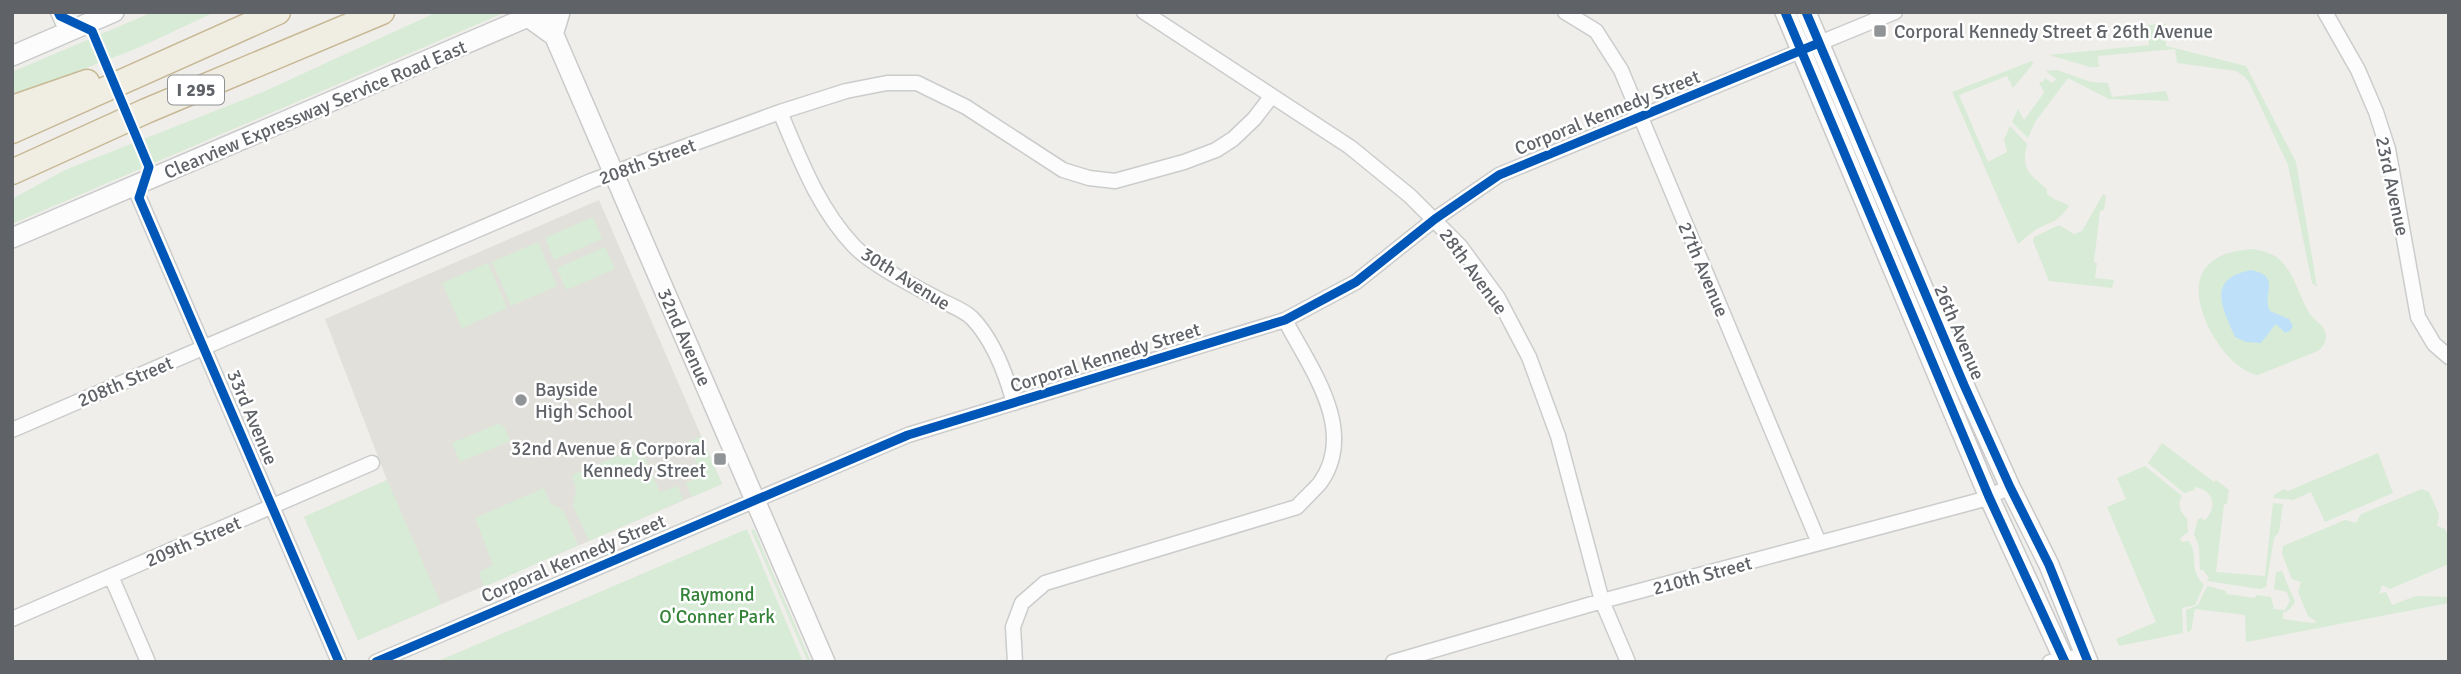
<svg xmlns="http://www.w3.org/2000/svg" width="2461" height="674" viewBox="0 0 2461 674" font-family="Signika,sans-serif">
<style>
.education{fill:#e2e0da}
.green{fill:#d8ebd6}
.water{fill:#bfe0f9}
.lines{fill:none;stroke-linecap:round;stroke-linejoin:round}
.street-casing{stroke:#cbcccc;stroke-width:17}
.secondary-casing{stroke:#cacacb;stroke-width:22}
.highway-casing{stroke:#c8b996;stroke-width:27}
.street{stroke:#fdfcfc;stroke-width:14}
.secondary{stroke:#fdfcfc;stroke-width:19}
.highway{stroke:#f0ede3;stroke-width:24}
.cycleway-casing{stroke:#fff;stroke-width:13}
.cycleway{stroke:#0057b8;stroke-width:9}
.poi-dot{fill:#919496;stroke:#fff;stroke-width:2.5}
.labels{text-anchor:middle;stroke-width:5;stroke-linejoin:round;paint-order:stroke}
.shield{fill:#fff;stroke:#8f9295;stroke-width:2}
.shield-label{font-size:18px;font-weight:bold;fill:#5f6368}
.poi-label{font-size:19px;fill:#5f6368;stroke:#fff;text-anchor:start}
.street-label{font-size:19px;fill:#5f6368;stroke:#fff}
.park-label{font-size:19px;fill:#348238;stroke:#fff}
</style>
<rect width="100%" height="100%" fill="#efeeea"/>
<path class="education" d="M599,200L722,484L358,640L304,517L387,480L325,319Z"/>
<path class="green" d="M153,12H215L140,47L12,97V72Z
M437,12H506L12,224V199L65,170L263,92Z
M2166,24V46L2246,66L2296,162L2317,287L2312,283L2288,165L2249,82L2244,76L2236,71L2177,63L2175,49L2098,56L2099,67H2090L2049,55L2149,45L2147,25Z
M2032,61L2033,64L2013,88L2007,76L1959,95L1988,162L2007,152L2004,140L2010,126L2027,144C2021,169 2028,173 2047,189V194C2056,202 2061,200 2069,206C2054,227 2049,220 2031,233C2026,236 2024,240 2018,244L1952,92Z
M2057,70L2091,82L2108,83L2112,97L2166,91L2169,101L2109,99L2068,78L2035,122L2028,138L2012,122L2018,109L2024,120L2044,93L2039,82H2043L2045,78L2052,83L2056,79L2046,71Z
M2103,194L2106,196L2104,210L2100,211L2094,262L2097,263L2095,278L2114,280L2112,288L2049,281L2033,241L2034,237L2059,225L2074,234L2082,231Z
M593,217L602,239L554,260L545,238Z
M538,242L557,286L511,306L492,262Z
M605,247L615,269L566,290L557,268Z
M2254,249C2264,252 2273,253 2280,260C2295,274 2299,297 2310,314C2314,320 2322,324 2325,331C2328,339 2324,346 2318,351L2258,375C2224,370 2179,294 2208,265C2219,253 2239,250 2254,249Z
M488,263L507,308L462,328L442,283Z
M500,423L502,427L504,426L510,441L460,462L452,443Z
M701,436L722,484L692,497L686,483L702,475L688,442Z
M2162,443L2214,482L2216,480L2229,490L2227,504H2224L2216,572L2265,576L2273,503L2283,504L2279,532L2274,538L2266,587L2260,589L2207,581L2209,578L2203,570H2200L2199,546L2194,534L2198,519L2202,518L2204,521C2218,508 2214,490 2195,487L2194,490L2184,493L2148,463Z
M640,447L660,492L678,486L683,500L589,541L573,506L576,490L572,475Z
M2378,453L2393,493L2325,522L2311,492L2293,500L2273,498L2274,495L2284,489L2288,491Z
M2145,466L2182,496C2177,504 2180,513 2187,518L2188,532L2180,538L2182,542L2189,541C2199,557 2188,569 2204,585L2195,605L2182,608L2183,633L2119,646L2116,639L2156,622L2107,507L2126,499L2117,478Z
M387,480L441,604L358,640L304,517Z
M544,488L550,503L563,510L578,545L484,587L479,572L493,565L475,518Z
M2422,489L2429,492L2439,514L2437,526L2445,529L2449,537V564L2390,589L2382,585L2379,594L2386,592L2392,605L2416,596L2449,597V603L2246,642L2245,615L2195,609L2191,631L2187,632L2186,610L2198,605L2207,586L2226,591V594L2255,598L2256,595L2271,597L2274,609L2285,610L2290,601L2287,592L2274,589L2276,572L2282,571L2295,602L2290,609L2283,613V619L2312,623L2317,622L2308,616L2298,592L2301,582L2292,579L2282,554L2283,546L2345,520L2356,523L2361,514Z
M747,529L803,662H436Z
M754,529L811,662H808L751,530Z"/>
<path class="water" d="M2251,270C2283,277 2261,293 2270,311L2289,319L2293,326L2290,331L2285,333L2277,325H2275L2261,343L2246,342L2235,337C2222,307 2206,279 2251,270Z"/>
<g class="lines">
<defs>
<path id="street" d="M58,12L67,32
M1144,12L1350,147L1410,196L1460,246L1498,298L1529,357L1558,436L1602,601L1628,662
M1565,12L1596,31L1621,70L1819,543
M2325,12L2358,70L2376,112L2388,149L2418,317L2434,344L2449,357
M780,112C800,159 818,208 854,246C872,265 916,287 940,300C950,305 964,310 972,318C994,341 1006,374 1014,403
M134,186L339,662
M12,430L591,181L780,112L846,91L887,83H917L966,107L1063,170L1089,178L1115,181L1184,162L1216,150L1233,139L1254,119L1271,97
M111,576L148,662
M12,619L372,463
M376,662L908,435L1285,320L1356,282L1435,219L1499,175L1895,12
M1015,662L1013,627L1022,603L1045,583L1297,507C1304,499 1313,491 1320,483C1358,430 1310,368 1285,320
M1393,662L1602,601L1981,500L2010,487
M2050,662L2086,655"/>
<path id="secondary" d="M544,12L825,662
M1785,12L1989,497L2065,662
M1806,12L1964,385L2010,487L2049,565L2088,662
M12,56L114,12
M12,238L528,17L553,35L560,12"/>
<path id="highway" d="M12,108L87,82
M12,131L278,12
M12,172L146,111L382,12"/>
</defs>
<use href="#street" class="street-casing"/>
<use href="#secondary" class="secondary-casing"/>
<use href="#highway" class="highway-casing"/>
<use href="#street" class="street"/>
<use href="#secondary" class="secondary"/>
<use href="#highway" class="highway"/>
<defs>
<path id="cycleway" d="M58,12L60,16L92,31L149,167L139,198L339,662
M1785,12L1989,497L2065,662
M1806,12L1964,385L2010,487L2049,565L2088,662
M376,662L908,435L1285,320L1356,282L1435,219L1499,175L1819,43"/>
</defs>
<use href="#cycleway" class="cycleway-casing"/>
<use href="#cycleway" class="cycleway"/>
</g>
<g class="poi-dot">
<rect x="1873" y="24" width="14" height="14" rx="3.5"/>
<circle cx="521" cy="400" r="7"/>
<rect x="713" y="452" width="14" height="14" rx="3.5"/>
</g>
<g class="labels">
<rect class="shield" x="168" y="75.5" width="56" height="29" rx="5"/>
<g class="shield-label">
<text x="196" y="96">I 295</text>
</g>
<g class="poi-label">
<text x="1894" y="38">Corporal Kennedy Street &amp; 26th Avenue</text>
<text x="535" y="396">Bayside<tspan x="535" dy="22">High School</tspan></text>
<text x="706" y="455" text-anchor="end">32nd Avenue &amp; Corporal<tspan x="706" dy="22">Kennedy Street</tspan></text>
</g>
<g class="street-label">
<text transform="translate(315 109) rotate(-23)" y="7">Clearview Expressway Service Road East</text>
<text transform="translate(1607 112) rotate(-22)" y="7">Corporal Kennedy Street</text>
<text transform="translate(647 161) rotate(-20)" y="7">208th Street</text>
<text transform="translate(2393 186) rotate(78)" y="7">23rd Avenue</text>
<text transform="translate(1704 269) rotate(67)" y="7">27th Avenue</text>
<text transform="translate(1474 271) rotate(54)" y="7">28th Avenue</text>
<text transform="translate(906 278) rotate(32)" y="7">30th Avenue</text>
<text transform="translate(1960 332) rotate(67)" y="7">26th Avenue</text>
<text transform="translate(685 337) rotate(66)" y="7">32nd Avenue</text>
<text transform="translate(1105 357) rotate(-17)" y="7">Corporal Kennedy Street</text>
<text transform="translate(125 381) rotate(-23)" y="7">208th Street</text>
<text transform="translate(253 417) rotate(67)" y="7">33rd Avenue</text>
<text transform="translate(193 541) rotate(-23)" y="7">209th Street</text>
<text transform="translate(573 558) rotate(-23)" y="7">Corporal Kennedy Street</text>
<text transform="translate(1702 575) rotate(-15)" y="7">210th Street</text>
</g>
<g class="park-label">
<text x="717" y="601">Raymond<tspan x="717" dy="22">O'Conner Park</tspan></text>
</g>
</g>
<rect width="2461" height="674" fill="none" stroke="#5f6368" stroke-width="28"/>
</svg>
